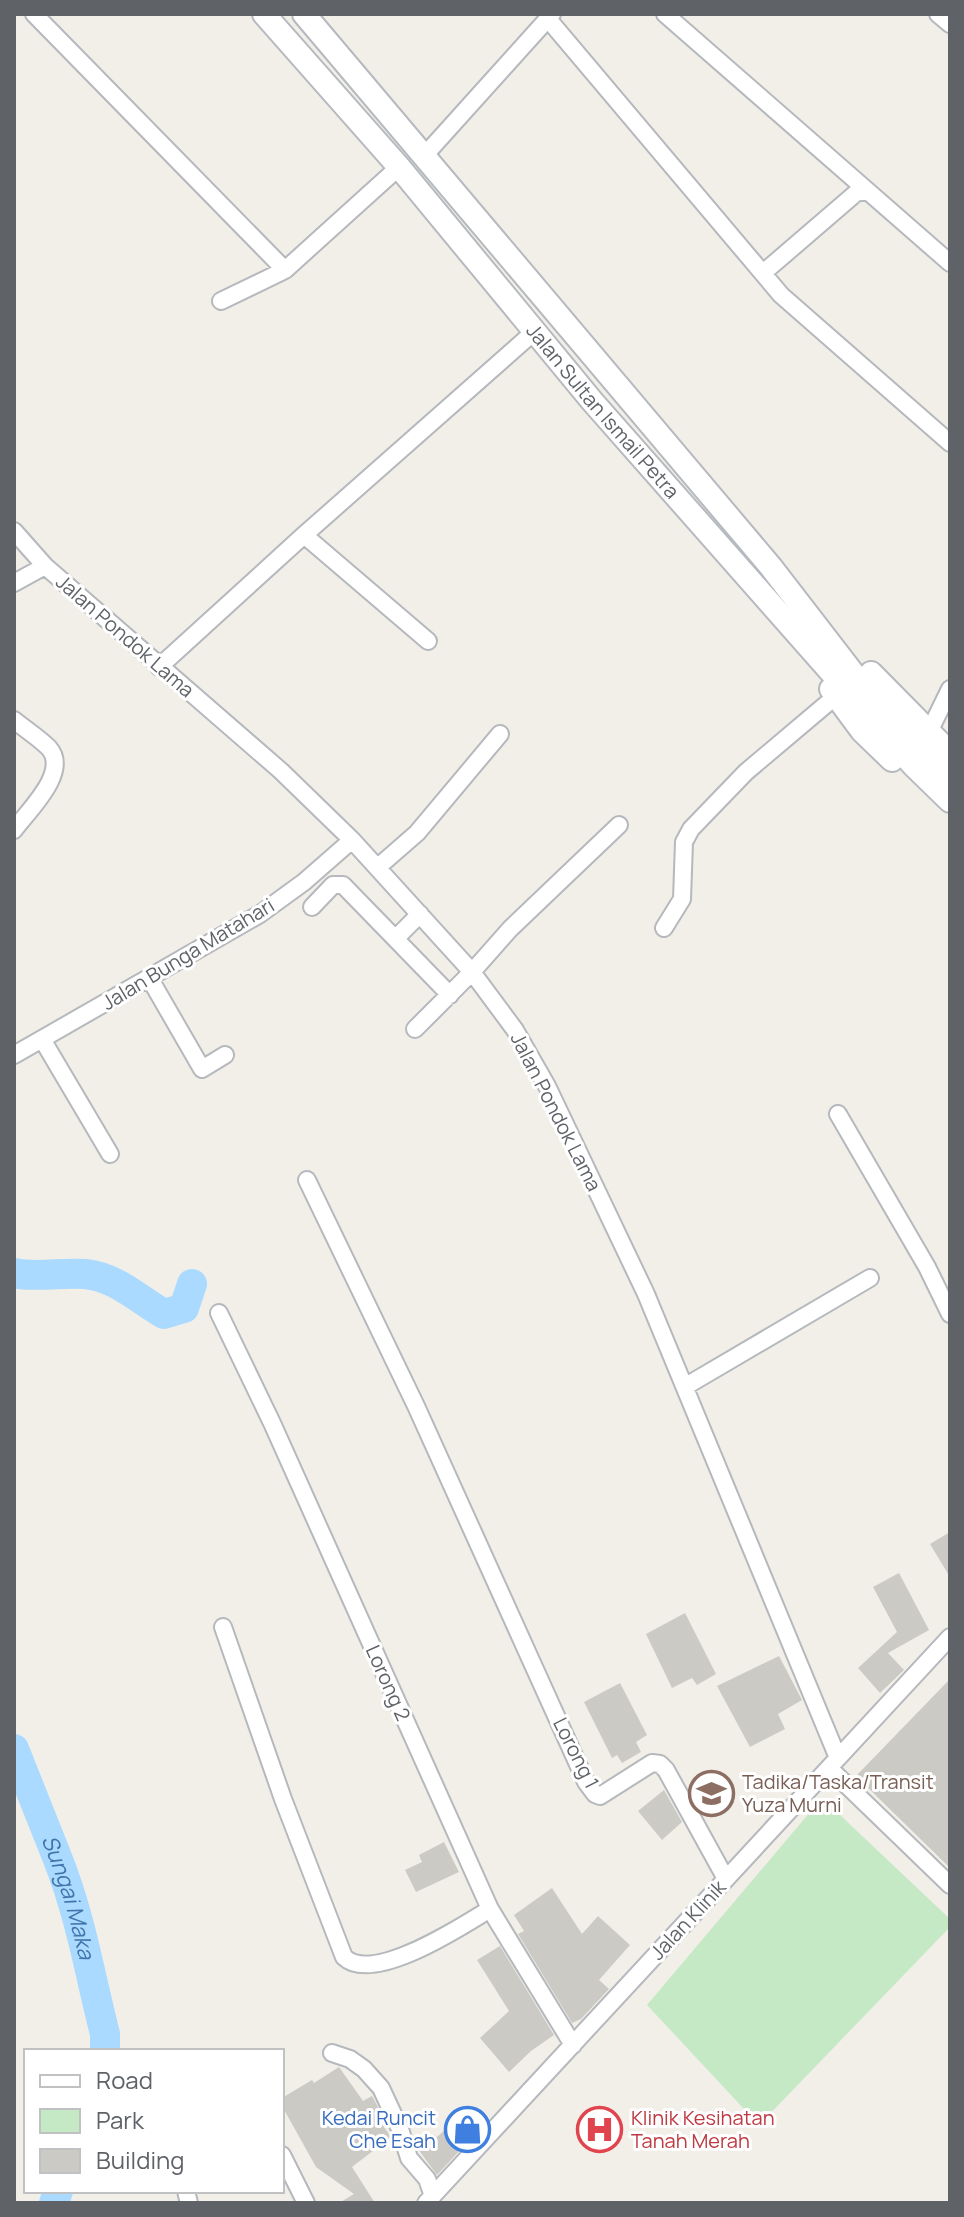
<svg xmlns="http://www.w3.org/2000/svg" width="964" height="2217" viewBox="0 0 964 2217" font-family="Manrope,sans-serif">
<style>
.green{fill:#c5e8c5}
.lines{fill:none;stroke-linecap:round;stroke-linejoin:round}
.river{stroke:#aadaff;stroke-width:30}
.building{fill:#cccac5}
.street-casing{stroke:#b5b8bc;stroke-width:20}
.secondary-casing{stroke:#b6babf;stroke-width:26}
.street{stroke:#fff;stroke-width:16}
.secondary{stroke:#fff;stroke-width:22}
.labels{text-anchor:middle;stroke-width:6;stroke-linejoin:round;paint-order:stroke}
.street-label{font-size:20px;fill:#5f6368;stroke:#fff}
.education-label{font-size:20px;fill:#785e54;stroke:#fff;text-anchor:start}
.shop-label{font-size:20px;fill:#366cbe;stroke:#fff;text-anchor:end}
.health-label{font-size:20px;fill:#be3a42;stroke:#fff;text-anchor:start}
.water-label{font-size:22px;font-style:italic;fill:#4174aa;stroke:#fff}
</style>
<rect width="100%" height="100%" fill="#f1efe8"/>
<path class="green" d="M822,1798L950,1919V1927L759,2125L647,2005Z"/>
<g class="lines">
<g class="river">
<path d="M14,1273C37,1278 62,1272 85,1274C116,1277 138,1299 164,1314L184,1308L192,1284"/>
<path id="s1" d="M14,1749C28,1785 43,1821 57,1857C80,1914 90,1975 105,2034V2051"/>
<path d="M54,2203L58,2191"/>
</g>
</g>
<path class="building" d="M950,1532V1577L930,1544Z
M899,1573L929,1630L888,1653L904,1670L880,1693L858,1668L897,1632L873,1587Z
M685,1613L716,1674L697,1685L692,1678L672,1688L646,1634Z
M779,1656L802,1700L778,1714L785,1729L750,1747L717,1686Z
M950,1679V1868L856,1776Z
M620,1683L647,1735L636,1742L641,1752L622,1763L617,1755L612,1758L584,1702Z
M664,1790L682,1822L662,1840L638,1811Z
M444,1842L459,1872L416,1892L405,1870L422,1862L419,1855Z
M552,1888L582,1934L598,1916L630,1945L599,1980L609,1989L581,2019L572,2023L518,1934L524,1931L514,1915Z
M500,1946L554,2035L531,2051L509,2072L480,2038L509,2011L477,1960Z
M339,2067L363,2101L372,2096L379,2109L374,2113L391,2137L352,2167L375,2203H339L354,2194L316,2167L282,2106V2098L312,2080L314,2083Z
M469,2108L483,2125L437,2175L418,2149L434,2134L437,2137Z"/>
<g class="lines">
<defs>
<path id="street" d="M34,14L285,270
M665,14L950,263
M938,14L950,24
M548,19L781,295L950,443
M425,155L552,14
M763,273L856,193L867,191
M221,301L285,270L399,167
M14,531L45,566L281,771L352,840L472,972L515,1030L547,1086L646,1294L838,1758
M304,535L428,641
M14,583L45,566
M159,667L304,535L535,331
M14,720C25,729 39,738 49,748C70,772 28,811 14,830
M929,732L950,689
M378,867L417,833L500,734
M312,907L333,885H343L450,995
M664,928L682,899L684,842L691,829L746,772L836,696
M396,938L420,914
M150,979L202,1069L225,1055
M415,1029L472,972L510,929L619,825
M42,1039L110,1154
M14,1055L260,914L304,882L352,840
M838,1114L927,1267L950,1314
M307,1180L416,1406L586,1782L595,1794L600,1796L652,1763L660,1764L666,1770L726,1879
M219,1313L272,1423L490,1909L573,2045
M686,1386L870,1278
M223,1627L283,1799L344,1957C373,1985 462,1926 490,1909
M829,1768L950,1885
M332,2053L350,2059L364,2069L381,2088L400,2129L409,2158L427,2179L433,2196
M282,2155L306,2203
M186,2191L189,2203
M426,2203L950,1637"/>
<g id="secondary">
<path id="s2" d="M264,14L399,167L592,401L913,765L950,801"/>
<path d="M304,14L771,567L862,685L950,777"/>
<path d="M871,673L950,753"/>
<path d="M831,689L862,731L892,760"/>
</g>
</defs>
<use href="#street" class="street-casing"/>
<use href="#secondary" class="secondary-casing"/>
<use href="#street" class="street"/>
<use href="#secondary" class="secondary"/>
</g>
<defs>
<symbol id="school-ring" viewBox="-11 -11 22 22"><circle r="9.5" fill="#fff" stroke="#8d6e63" stroke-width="1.5"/><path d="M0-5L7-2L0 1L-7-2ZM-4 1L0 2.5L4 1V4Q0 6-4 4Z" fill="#8d6e63"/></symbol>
<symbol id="hospital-ring" viewBox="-11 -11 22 22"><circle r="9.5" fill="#fff" stroke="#e0444e" stroke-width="1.5"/><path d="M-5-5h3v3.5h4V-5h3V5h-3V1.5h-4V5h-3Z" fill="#e0444e"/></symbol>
<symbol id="shop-ring" viewBox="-11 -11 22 22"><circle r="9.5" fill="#fff" stroke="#3f7fe0" stroke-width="1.5"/><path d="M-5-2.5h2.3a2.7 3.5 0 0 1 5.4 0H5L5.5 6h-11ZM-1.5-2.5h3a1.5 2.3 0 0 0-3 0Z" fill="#3f7fe0"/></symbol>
</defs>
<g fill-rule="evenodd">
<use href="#school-ring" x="686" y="1768" width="51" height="51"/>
<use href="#hospital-ring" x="574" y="2104" width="51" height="51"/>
<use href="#shop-ring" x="442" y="2104" width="51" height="51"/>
</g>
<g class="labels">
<g class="street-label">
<text dy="7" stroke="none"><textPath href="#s2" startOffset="522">Jalan Sultan Ismail Petra</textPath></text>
<text transform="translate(125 636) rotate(41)" y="7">Jalan Pondok Lama</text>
<text transform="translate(188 954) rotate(-31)" y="7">Jalan Bunga Matahari</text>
<text transform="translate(556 1112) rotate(63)" y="7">Jalan Pondok Lama</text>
<text transform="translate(388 1683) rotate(66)" y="7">Lorong 2</text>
<text transform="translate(576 1753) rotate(63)" y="7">Lorong 1</text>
<text transform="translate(688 1920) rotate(-47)" y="7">Jalan Klinik</text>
</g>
<g class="education-label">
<text x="742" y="1789">Tadika/Taska/Transit<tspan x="742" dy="23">Yuza Murni</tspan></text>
</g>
<g class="shop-label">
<text x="436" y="2125">Kedai Runcit<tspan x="436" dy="23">Che Esah</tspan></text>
</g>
<g class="health-label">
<text x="631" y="2125">Klinik Kesihatan<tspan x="631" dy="23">Tanah Merah</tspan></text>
</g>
<g class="water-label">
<text dy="8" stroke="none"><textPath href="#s1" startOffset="158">Sungai Maka</textPath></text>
</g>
</g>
<rect width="964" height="2217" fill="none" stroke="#5f6368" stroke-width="32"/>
<rect x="24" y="2049" width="260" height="144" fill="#ffffff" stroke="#bfc1c3" stroke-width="2"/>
<rect x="40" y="2075" width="40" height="12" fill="#ffffff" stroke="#bfc1c3" stroke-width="2"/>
<text x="96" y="2089" font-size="24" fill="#5f6368">Road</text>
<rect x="40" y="2109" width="40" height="24" fill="#c5e8c5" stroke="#bfc1c3" stroke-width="2"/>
<text x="96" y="2129" font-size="24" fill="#5f6368">Park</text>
<rect x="40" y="2149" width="40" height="24" fill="#cccac5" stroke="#bfc1c3" stroke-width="2"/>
<text x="96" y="2169" font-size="24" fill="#5f6368">Building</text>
</svg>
